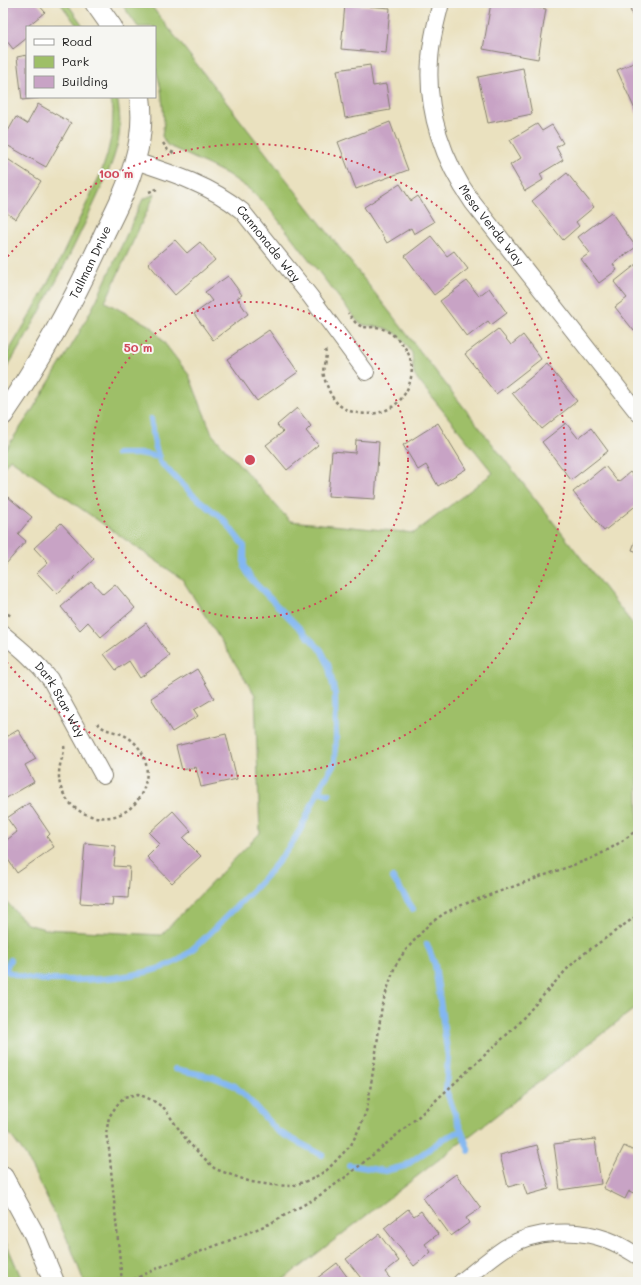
<svg xmlns="http://www.w3.org/2000/svg" width="641" height="1285" viewBox="0 0 641 1285" font-family="Mali,sans-serif">
<style>
.green{fill:#9ebf67;stroke:#5d6e42}
.lines{fill:none;stroke-linecap:round;stroke-linejoin:round}
.stream{stroke:#83b7f1;stroke-width:6}
.building{fill:#c8a3c5}
.minor-casing{stroke:#837e6e;stroke-width:18}
.tertiary-casing{stroke:#837e6e;stroke-width:22}
.path{stroke:#837e6e;stroke-width:2.5;stroke-dasharray:3 3;stroke-linecap:butt}
.minor{stroke:#fff;stroke-width:16}
.tertiary{stroke:#fff;stroke-width:20}
.ring{fill:none;stroke:#d1495b;stroke-width:2;stroke-dasharray:2 4}
.labels{text-anchor:middle;stroke-width:4;stroke-linejoin:round;paint-order:stroke}
.street-label{font-size:12px;fill:#1c1c1c;stroke:#f6f6f2}
.centre{fill:#d1495b;stroke:#f6f6f2;stroke-width:2}
.ring-label{font-size:12px;text-anchor:middle;font-weight:bold;fill:#d1495b;stroke:#f6f6f2;stroke-width:4;stroke-linejoin:round;paint-order:stroke}
</style>
<rect width="100%" height="100%" fill="#f6f6f2"/>
<filter id="ink" filterUnits="userSpaceOnUse"><feTurbulence type="fractalNoise" baseFrequency=".025" numOctaves="2"/><feDisplacementMap in="SourceGraphic" scale="8" xChannelSelector="R" yChannelSelector="G"/><feConvolveMatrix kernelMatrix="1 2 1 2 8 2 1 2 1" color-interpolation-filters="sRGB"/></filter>
<filter id="wash" filterUnits="userSpaceOnUse"><feTurbulence type="fractalNoise" baseFrequency=".012" numOctaves="4" result="noise"/><feDisplacementMap in="SourceGraphic" scale="16" xChannelSelector="R" yChannelSelector="G"/><feGaussianBlur stdDeviation="0.9" result="paint"/><feColorMatrix in="noise" values="0 0 0 0 0 0 0 0 0 0 0 0 0 0 0 0 0 1.4 0 .05"/><feComposite in="paint" operator="in"/></filter>
<g filter="url(#wash)">
<rect width="100%" height="100%" fill="#eae1bf"/>
<path class="green" d="M60,3H67L84,27H78Z
M121,3H149L638,631V1006L280,1282H84L70,1245L26,1156L3,1125V898L27,924L45,929L161,935L260,833L255,695L182,579L10,459L3,468V453L31,412L78,335L97,299L143,199L155,194L105,302L152,327L189,375L212,434L290,521L414,533L493,473L414,375L412,353L404,342L397,334L385,328L364,325L358,322L268,207L249,189L227,174L167,145L162,136L164,122L163,107L161,89L155,65V27H138Z
M110,97H117C120,112 121,128 118,142C112,169 98,194 87,219C62,272 35,324 3,374V361L32,312L59,262L101,173L107,155L112,133L113,110Z
M3,1236L23,1282H3Z"/>
<g class="lines">
<path class="stream" d="M151,419L155,445L160,462L193,495L223,519L244,546V567L252,580L321,650L328,664L335,694L336,736L335,762L318,791
M117,454H144L159,457
M393,878L413,909
M427,944L435,965L448,1057L446,1090L469,1151
M3,969C26,982 49,980 74,980C102,980 154,975 178,960C194,950 208,935 221,922C249,894 281,864 300,830C307,817 312,804 318,791L329,794
M5,970L10,960
M175,1069L213,1077L235,1086L252,1103L277,1131L322,1155
M349,1165L385,1171L405,1166L445,1138L461,1131"/>
</g>
<g id="blocks">
<path class="building" d="M3,3H37L45,12L29,25L30,27H27V38L13,49L3,36V15L4,14L3,13Z
M491,3H510L546,9L538,59L483,49Z
M628,3H638V32Z
M345,4L390,8L386,53L341,49Z
M27,55V97H39V98L22,100L17,57Z
M638,61V113L637,114L617,70Z
M370,65L373,86L386,84L390,110L345,118L337,70Z
M523,68L532,114L488,123L478,77Z
M38,104L71,123L46,167L3,143V140L16,117L27,124Z
M390,122L408,170L356,189L338,142Z
M537,124L542,131L552,125L563,143L556,147L563,160L540,174L543,180L525,191L510,165L521,158L510,140Z
M3,156L41,181L16,219L3,211Z
M567,173L594,207L576,222L579,226L563,240L532,201Z
M400,184L411,201L418,196L434,222L414,234L411,228L387,243L364,207Z
M611,212L636,247L613,264L617,270L599,283L581,259L590,253L578,237Z
M431,236L447,256L454,251L468,269L434,295L405,256Z
M175,240L187,253L200,242L215,260L175,295L148,263Z
M638,263V328L634,331L615,307L627,298L614,282Z
M228,276L242,295L237,298L248,314L213,340L194,314L212,301L205,292Z
M467,281L479,296L489,288L507,313L491,325L488,321L467,337L440,301Z
M498,329L511,345L523,335L541,359L496,394L465,354Z
M269,330L298,372L257,401L227,359Z
M547,364L577,401L542,429L512,393Z
M297,408L311,426L306,431L318,445L287,470L266,445L283,432L277,425Z
M438,423L466,469L438,486L426,465L418,470L403,445Z
M566,423L578,438L591,428L608,451L571,480L542,442Z
M356,440L379,442L375,499L328,496L332,451L355,453Z
M605,466L618,482L630,472L638,482V504L604,531L573,492Z
M8,497L32,517L18,534L26,541L6,564L3,561V503Z
M61,523L94,559L57,594L37,573L48,563L34,548Z
M638,534V552L632,550Z
M91,581L103,594L115,584L135,608L101,637L88,622L80,630L61,607Z
M146,623L170,656L140,678L129,661L116,670L104,654Z
M197,669L214,698L194,710L198,716L172,732L151,698Z
M18,730L36,759L25,765L34,782L3,800V739Z
M226,734L237,779L201,787L196,767L182,770L176,746Z
M29,803L50,834L47,837L54,847L17,873L3,852V843L17,832L7,818Z
M173,811L191,831L183,838L201,856L172,883L147,857L160,844L149,833Z
M85,843L116,846L114,866L130,867L128,898L113,897L112,905L80,903Z
M595,1139L601,1184L560,1190L554,1144Z
M537,1145L549,1189L527,1195L523,1183L508,1187L500,1155Z
M624,1146L638,1153V1195L629,1191L625,1199L603,1188Z
M456,1174L481,1208L466,1218L469,1223L451,1236L423,1198Z
M408,1209L414,1216L421,1211L438,1234L425,1244L431,1252L414,1266L384,1228Z
M379,1234L399,1261L385,1272L392,1281L391,1282H364L346,1259Z
M337,1263L351,1282H312Z"/>
</g>
</g>
<g filter="url(#ink)">
<use href="#blocks" fill-opacity="0" stroke="#837e6e" stroke-width="1"/>
<g class="lines">
<defs>
<g id="minor">
<path id="s1" d="M441,3C436,22 431,40 430,60C426,111 443,161 473,203L638,413"/>
<path id="s2" d="M135,161C172,173 212,186 242,211L310,296L366,372"/>
<path id="s3" d="M3,634C20,648 36,661 50,679L103,776"/>
<path d="M461,1282C475,1271 490,1258 505,1248C533,1230 577,1228 608,1240C619,1244 628,1250 638,1256"/>
</g>
<g id="tertiary">
<path d="M95,3L112,27"/>
<path id="s4" d="M3,415C43,357 77,295 106,230C117,208 129,184 135,160C141,139 143,118 140,97"/>
<path d="M3,1177L34,1234L54,1282"/>
</g>
</defs>
<use href="#minor" class="minor-casing"/>
<use href="#tertiary" class="tertiary-casing"/>
<path class="path" d="M163,143L168,150L174,153
M149,192L157,189
M325,350C327,355 325,359 324,365C322,373 325,381 328,388C330,394 334,400 338,404C351,416 377,417 392,407C409,396 417,371 408,353C402,341 389,329 376,327C371,327 365,328 361,326C355,324 351,317 348,313
M3,610L12,617
M64,746C65,750 63,754 62,758C59,767 58,776 60,785C72,826 128,829 143,790C147,780 148,770 145,760C141,747 130,736 118,733C109,730 102,730 97,722
M122,1282L109,1149L106,1134L109,1117L117,1105L124,1097L138,1094L152,1100L164,1108L188,1142L215,1169L251,1182L272,1185L292,1186L312,1179L327,1170L351,1145L359,1129L367,1109L376,1052L382,1005L395,966L405,951L429,924L445,913L459,906L590,859C608,851 623,841 638,829
M128,1282L165,1265L228,1241L269,1224L316,1198L347,1176L392,1139L419,1116L514,1028L567,969L582,955L638,915"/>
<use href="#minor" class="minor"/>
<use href="#tertiary" class="tertiary"/>
</g>
</g>
<g class="ring">
<circle cx="250" cy="460" r="158"/>
<path d="M4 261A316 316 0 1 1 4 659"/>
</g>
<g class="labels">
<g class="street-label">
<text dy="4" stroke="none"><textPath href="#s1" startOffset="239">Mesa Verda Way</textPath></text>
<text dy="4" stroke="none"><textPath href="#s2" startOffset="161">Cannonade Way</textPath></text>
<text dy="4" stroke="none"><textPath href="#s4" startOffset="176">Tallman Drive</textPath></text>
<text dy="4" stroke="none"><textPath href="#s3" startOffset="88">Dark Star Way</textPath></text>
</g>
</g>
<circle cx="250" cy="460" r="6" class="centre"/>
<g class="ring-label">
<text x="116" y="178">100 m</text>
<text x="138" y="352">50 m</text>
</g>
<rect width="641" height="1285" fill="none" stroke="#f6f6f2" stroke-width="16"/>
<rect x="26" y="26" width="130" height="72" fill="#f6f6f2" stroke="#9f9f9c"/>
<rect x="34" y="39" width="20" height="6" fill="#ffffff" stroke="#9f9f9c"/>
<text x="62" y="46" font-size="12" fill="#1c1c1c">Road</text>
<rect x="34" y="56" width="20" height="12" fill="#9ebf67" stroke="#9f9f9c"/>
<text x="62" y="66" font-size="12" fill="#1c1c1c">Park</text>
<rect x="34" y="76" width="20" height="12" fill="#c8a3c5" stroke="#9f9f9c"/>
<text x="62" y="86" font-size="12" fill="#1c1c1c">Building</text>
</svg>
